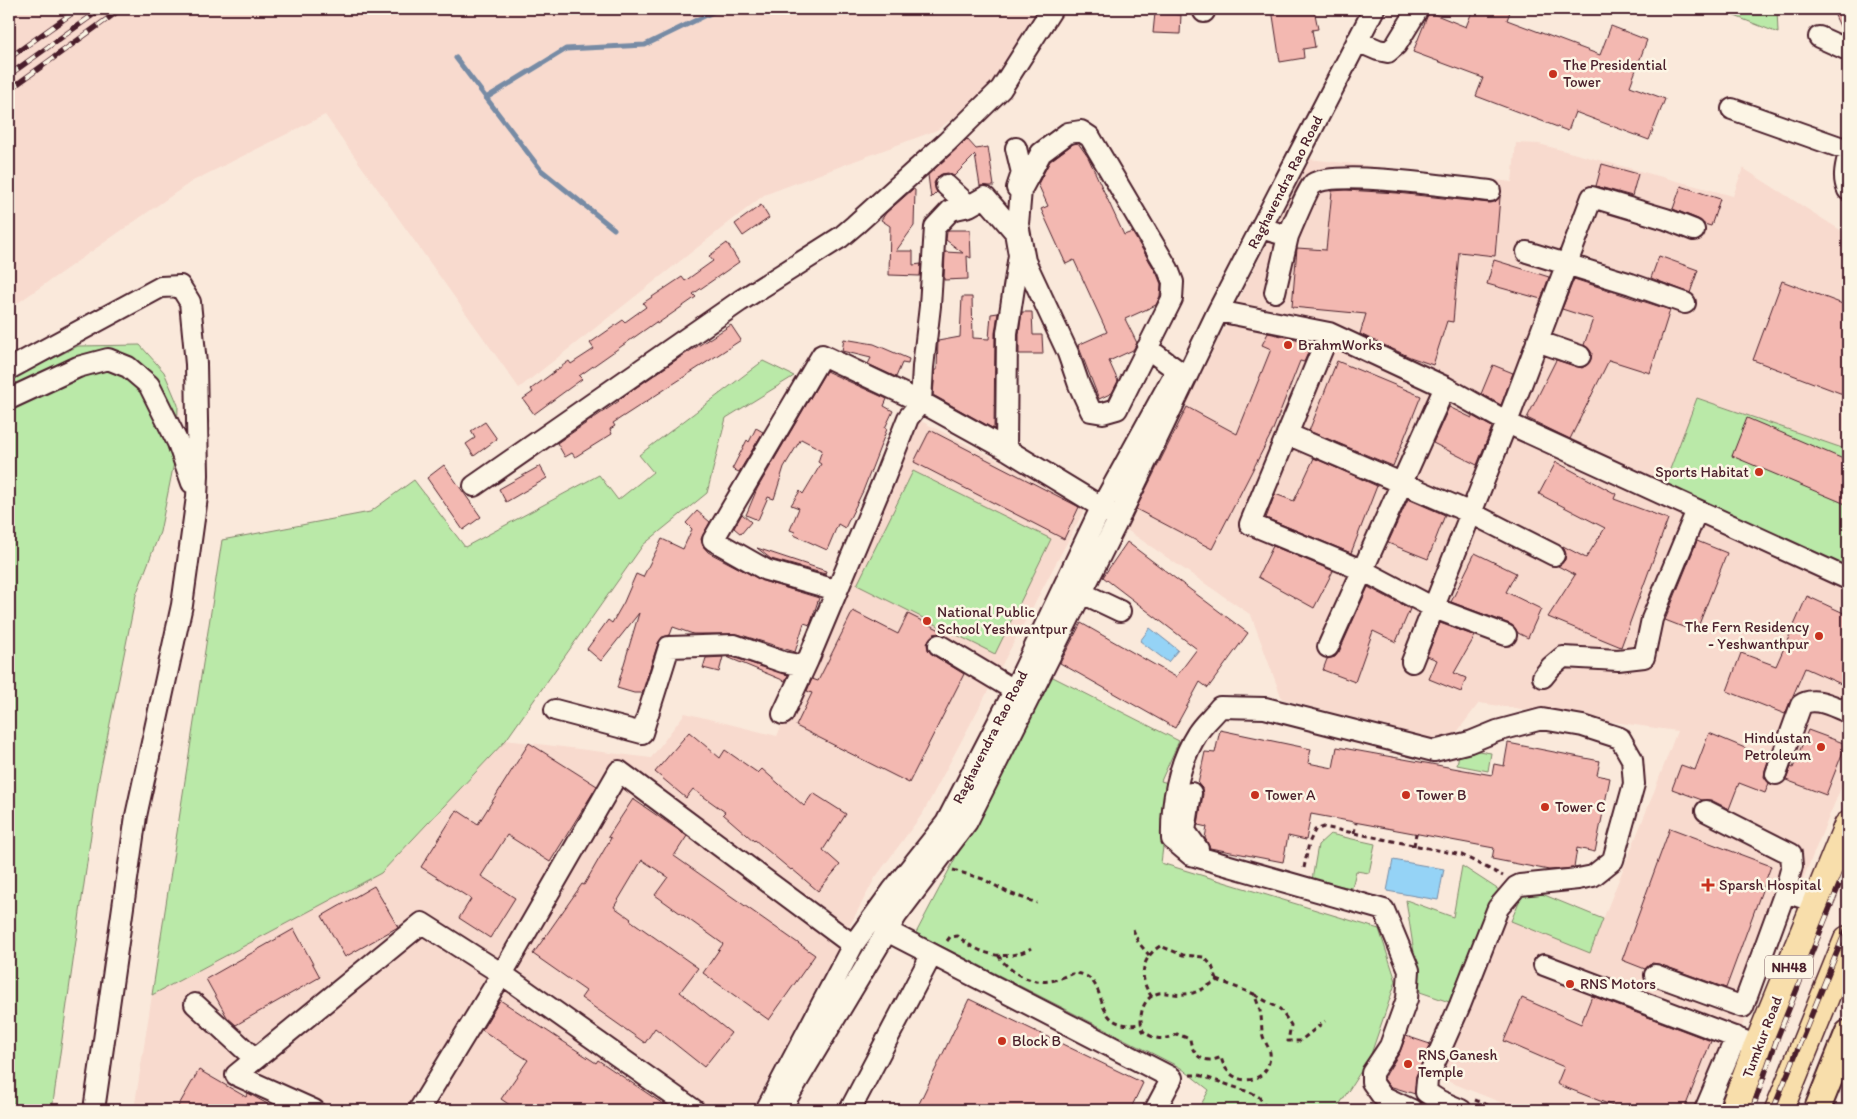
<svg xmlns="http://www.w3.org/2000/svg" width="1857" height="1119" viewBox="0 0 1857 1119" font-family="Itim,sans-serif">
<style>
.built{fill:#f8dace}
.green{fill:#bae9a8;stroke:#82846a}
.water{fill:#95d3f6;stroke:#778ba5}
.lines{fill:none;stroke-linecap:round;stroke-linejoin:round}
.stream{stroke:#778ba5;stroke-width:5}
.building{fill:#f3b8b1;stroke:#4a1f2b}
.minor-casing{stroke:#4a1f2b;stroke-width:24}
.major-casing{stroke:#4a1f2b;stroke-width:29}
.highway-casing{stroke:#4a1f2b;stroke-width:31}
.path{stroke:#4a1f2b;stroke-width:3;stroke-dasharray:5 4;stroke-linecap:butt}
.minor{stroke:#fcf5e5;stroke-width:20}
.major{stroke:#f8deab;stroke-width:25}
.highway{stroke:#f8deab;stroke-width:28}
.rail-casing{stroke:#4a1f2b;stroke-width:5.5}
.rail{stroke:#fcf5e5;stroke-width:4;stroke-dasharray:11;stroke-linecap:butt}
.poi-dot{fill:#c8321e;stroke:#fcf5e5;stroke-width:2}
.labels{text-anchor:middle;stroke-width:5;stroke-linejoin:round;paint-order:stroke}
.shield{fill:#fcf5e5;stroke:#7f5f63;stroke-width:1}
.shield-label{font-size:14px;font-weight:bold;fill:#4a1f2b}
.poi-label{font-size:15px;fill:#4a1f2b;stroke:#fcf5e5;text-anchor:start}
.street-label{font-size:15px;fill:#4a1f2b;stroke:#fcf5e5}
</style>
<rect width="100%" height="100%" fill="#fae9db"/>
<filter id="ink" filterUnits="userSpaceOnUse"><feTurbulence type="fractalNoise" baseFrequency=".02" numOctaves="2"/><feDisplacementMap in="SourceGraphic" scale="10" xChannelSelector="R" yChannelSelector="G"/><feConvolveMatrix kernelMatrix="1 2 1 2 8 2 1 2 1" color-interpolation-filters="sRGB"/></filter>
<g filter="url(#ink)">
<path class="built" d="M9,9H1068L1030,61L937,130L764,195L519,388L325,115L191,182L9,309Z
M1516,143L1539,144L1733,196L1743,168L1848,235V450L1697,398L1848,574V771L1746,1016L1709,1110H1520L1437,1077L1498,915L1590,952L1652,797L1677,731L1479,703L1448,744L1282,699L1251,615L1124,528L1309,159L1512,182Z
M915,418L1087,505L923,813L875,878L752,1110H134L152,995L381,873L506,740L651,758L685,713L777,736Z"/>
<path class="green" d="M1716,9H1777L1778,33L1717,9Z
M140,345L164,372L178,405L177,448L160,532L136,595L99,778L53,1103V1110H9V380L78,346Z
M763,361L794,376L726,418L707,493L643,545L506,740L381,873L152,995L222,540L370,512L414,480L465,547L599,475L618,500L653,472L639,455Z
M1697,398L1848,450V574L1661,493Z
M913,471L1051,539L995,654L857,585Z
M1049,675L1179,741L1161,781L1171,784L1161,863L1379,929L1396,981L1370,1057L1336,1110H1198L1209,1090L1181,1068L916,933L981,809Z
M1460,748L1491,753L1488,771L1457,765Z
M1330,834L1375,844L1369,873L1356,871L1352,888L1312,880L1318,845Z
M1462,866L1499,890L1455,1004L1420,992L1406,900L1453,917Z
M1525,887L1603,919L1590,953L1511,921Z"/>
<path class="water" d="M1150,628L1178,650L1168,662L1140,641Z
M1393,860L1444,869L1438,900L1387,891Z"/>
<g class="lines">
<path class="stream" d="M456,58L541,170L614,229
M486,98L566,49L645,45L719,9"/>
</g>
<path class="building" d="M1272,9H1314L1318,29L1312,30L1315,47L1303,49L1304,58L1280,62Z
M1473,9H1511L1507,20L1600,55L1611,26L1647,40L1630,86L1665,99L1649,140L1575,112L1568,131L1476,96L1483,78L1413,52L1429,12L1466,27Z
M1832,9H1848V37L1844,35Z
M1155,13L1181,15L1180,34L1153,33Z
M967,139L976,149L988,147L994,186H980L975,155L954,176L948,173L942,174L938,177L934,183L937,192L931,198L928,175Z
M1078,143L1088,157L1124,235L1132,232L1157,274L1161,284L1160,296L1156,305L1125,319L1137,343L1133,350L1109,361L1118,381L1112,393L1099,399L1078,345L1107,332L1074,260L1066,264L1041,209L1048,206L1038,184L1050,161L1073,144Z
M1602,164L1638,174L1632,196L1596,186Z
M1681,186L1720,199L1711,226L1704,224L1698,219L1673,209Z
M913,189L915,190L914,226L896,251H913V265L921,264L920,276L889,275L890,226L881,220L886,213Z
M1346,190L1397,193L1489,203L1495,202L1500,197L1495,256L1459,252L1453,322L1447,321L1433,365L1410,357L1360,334L1366,314L1292,307L1297,248L1326,250L1332,191Z
M761,205L769,218L743,236L735,224Z
M948,230H970L971,258L967,256L968,279L944,280L945,252L963,253L946,240L947,232Z
M727,243L739,262L693,294L696,297L657,324L656,322L579,376L582,379L534,414L523,399L533,392L531,389L569,361L571,364L594,349L590,343L623,320L625,322L646,307L643,303L682,277L685,281L713,261L709,256Z
M1659,256L1698,270L1690,293L1651,278Z
M1494,260L1549,277L1541,299L1487,284Z
M1574,279L1670,310L1650,373L1609,360L1570,439L1527,418L1556,360L1582,368L1587,365L1591,359L1592,353L1589,349L1584,345L1593,319L1562,309Z
M1782,281L1848,306V396L1753,360Z
M962,297H972L973,338L989,339L991,314L998,313L995,333L994,429L933,395L935,370H937L938,341L960,337Z
M1022,312H1032L1033,335H1042L1043,354H1019V334Z
M731,325L741,340L613,423L615,426L610,429L612,434L575,457L572,453L565,457L557,443L619,401L618,400L682,356Z
M1268,333L1296,339L1312,344L1304,362L1300,361L1272,432L1212,549L1136,509L1187,407L1237,434L1271,349L1262,345Z
M844,339L874,344L909,359L908,364L902,363L896,377L868,364L871,358L842,351Z
M1337,361L1421,396L1393,466L1309,431Z
M1493,365L1513,373L1501,405L1481,394Z
M826,371L887,399L884,406L893,411L885,428L887,429L863,491L845,528L838,524L827,550L794,535L795,532L790,530L799,508L791,505L800,491L803,494L821,464L818,462L822,450L801,439L784,467L774,499L768,497L758,520L746,515L757,489Z
M1449,407L1472,418V416L1492,427L1477,465L1433,443Z
M1747,418L1848,461V505L1732,456Z
M485,422L497,439L474,456L466,444L475,438L471,431Z
M756,428L763,432L739,472L732,469L747,440L749,442Z
M930,430L1079,507L1064,539L914,462Z
M1314,458L1377,486L1351,553L1266,518L1275,494L1294,501Z
M1556,462L1616,494L1614,499L1668,519L1621,647L1548,617L1575,575L1558,566L1565,560L1566,554L1563,546L1586,558L1605,528L1539,494Z
M444,465L481,517L463,530L427,478Z
M540,466L547,478L506,502L499,489Z
M1408,499L1445,515L1428,559L1388,543Z
M697,511L710,522L701,539L703,546L708,552L763,581L819,598L810,625L804,623L795,652L738,634H693L673,627L670,635L662,637L658,643L642,693H634L617,688L639,613L601,661L587,649L608,620L612,623L624,602L636,574L643,577L662,539L683,549L692,529L686,523Z
M742,514L751,522L741,534L734,528Z
M1697,541L1727,553L1696,632L1665,620Z
M1127,542L1248,633L1208,688L1200,682L1175,728L1060,663L1081,623L1176,677L1197,649L1103,577Z
M1273,546L1333,571L1314,608L1258,577Z
M757,548L826,571L825,574L771,559Z
M1475,553L1516,573L1506,592L1541,609L1528,638L1518,633L1515,628L1510,624L1451,602Z
M1368,587L1410,609L1396,642L1373,631L1355,682L1323,670L1327,659L1335,657L1339,652Z
M1807,596L1848,615V687L1805,668L1785,714L1727,691L1741,653L1776,666Z
M853,611L898,634L908,614L946,633L945,635L940,633L934,634L929,639L927,644L928,650L933,655L964,674L909,783L796,726L812,693L807,691L812,679L818,681Z
M1440,623L1475,636L1454,673L1466,678L1461,692L1429,679L1437,660L1427,656Z
M723,657L719,672L703,668L706,658Z
M727,657H732L788,675L785,681Z
M1220,730L1311,749L1308,763L1333,768L1337,747L1492,775L1494,764L1504,766L1508,743L1600,761L1597,775L1610,778L1595,852L1577,848L1574,868L1549,870L1492,859L1494,848L1311,814L1306,840L1288,836L1283,862L1210,848L1205,838L1207,827L1198,825L1203,794L1202,788L1198,784L1205,752L1215,753Z
M1808,730L1846,744L1826,795L1786,780L1791,767L1793,768Z
M689,732L720,758L725,750L758,773L762,769L804,806L813,793L846,814L823,850L840,865L818,891L792,869L791,870L755,840L754,841L723,814L725,812L693,789L686,798L655,772Z
M1709,733L1769,758L1765,770L1764,777L1769,783L1765,793L1739,783L1729,809L1711,800H1702L1672,789L1681,765L1695,770Z
M529,743L597,786L550,862L507,835L481,876L515,898L490,938L459,918L471,899L421,867L457,810L478,824Z
M633,799L687,836L674,856L815,955L769,1020L703,973L723,944L655,895L668,877L642,860L614,907L631,919L630,920L698,968L680,992L731,1033L704,1067L655,1028L645,1043L581,998L586,991L533,954L582,884L584,885L611,838L608,837Z
M1670,828L1771,866L1726,988L1659,964L1652,963L1645,969L1622,960Z
M374,886L398,927L345,957L322,916Z
M294,929L320,977L236,1025L227,1017L206,979Z
M1592,996L1711,1041L1684,1110H1623L1557,1084L1564,1067L1504,1041L1522,998L1581,1024Z
M969,999L1143,1083L1130,1110H916Z
M500,1000L596,1063L598,1060L672,1110H517L501,1099L528,1060L482,1030Z
M1406,1036L1430,1044L1416,1076L1415,1094L1389,1086L1384,1079L1387,1073L1400,1052Z
M199,1070L246,1097L248,1093L278,1110H176Z"/>
<g class="lines">
<defs>
<path id="minor" d="M1204,12V9
M1819,37L1848,50
M1357,41L1378,50L1388,52L1396,45L1418,9
M1732,109L1848,150
M1081,131L1090,137L1168,269L1173,282L1172,299L1117,409L1103,413L1091,411L1079,385L1068,353L1025,261L1018,224L1021,190L1041,153L1068,133Z
M1016,148L1022,173L1017,188
M1848,157C1845,169 1843,179 1848,190
M946,185L969,206
M1261,228L1288,236C1292,227 1308,188 1313,184C1336,169 1458,188 1490,191
M1527,252L1631,284L1685,303
M1275,292L1288,236
M1218,311L1329,333L1445,387L1516,427L1848,579
M1329,333L1250,524L1362,570L1434,608L1506,635
M1537,341L1580,356
M1147,348L1177,370
M9,369L161,287L180,286L190,302L196,364L198,475L197,497L182,605L136,816L94,1110
M9,399L78,367L108,359L128,367L149,385L178,443L192,483
M1287,434L1471,513L1554,555
M474,486L740,301L841,237L855,225L947,142L1001,89L1052,9
M836,590L766,570L713,540L822,355L921,402L1006,449L1113,514
M1082,593L1120,611
M939,645L1014,690
M1328,647L1445,387
M1412,662L1507,422L1592,197L1666,219L1694,230
M1543,677L1551,667L1563,657L1618,660L1644,657L1652,619L1697,510
M555,710L642,733L669,647L734,645L783,662L805,666
M783,714L808,660L884,479L908,418L921,402L923,367L930,306L935,227L951,210L969,206L985,197L1015,232L1019,255L1007,333L1006,449
M1776,774L1801,705C1814,695 1834,707 1848,712
M1191,793L1185,831L1198,849
M1706,811L1791,854L1792,866L1785,892
M887,931L1172,1078L1155,1110
M1544,965L1758,1046
M1655,975L1743,1007L1785,892L1816,902
M195,1004L255,1059
M314,1110L236,1075L422,923L502,974L419,1110
M694,1110L502,974L619,771L853,945
M766,1110L853,945L892,891L946,823L1011,697L1102,506L1175,373
M780,1110L896,916L967,822L1119,518L1218,311L1374,9
M850,1110L932,954
M1412,1110L1382,1096L1372,1082V1073L1390,1046L1407,999L1409,970L1384,910L1191,855L1172,839C1171,804 1178,764 1197,734C1203,724 1213,716 1220,707L1265,708L1434,751L1470,742L1497,731L1542,719L1583,726L1620,738L1632,759L1634,784L1613,860L1593,876L1578,879L1520,885L1516,887L1498,908L1460,1005L1427,1080L1426,1092L1440,1101L1461,1110
M1705,1110L1736,1037"/>
<path id="major" d="M1817,1110L1848,1033"/>
<path id="highway" d="M1734,1110L1758,1046L1848,826
M1779,1110L1848,940"/>
</defs>
<use href="#minor" class="minor-casing"/>
<use href="#major" class="major-casing"/>
<use href="#highway" class="highway-casing"/>
<path class="path" d="M1354,833L1356,823
M1414,846L1416,833
M1304,868L1309,843L1315,830L1324,827L1462,855L1503,876
M953,870L983,879L1009,893L1037,903
M1133,929L1138,942L1149,955
M947,941L950,937L958,936C977,954 1007,963 1031,948
M998,955C1011,975 1036,988 1061,978C1070,974 1077,971 1086,976C1109,988 1092,1031 1141,1024
M1217,980L1254,994C1257,1001 1260,1009 1261,1016C1262,1023 1261,1033 1264,1039C1267,1046 1271,1050 1270,1057C1267,1087 1228,1088 1221,1057C1205,1065 1192,1056 1190,1039L1177,1034C1165,1041 1154,1040 1143,1031C1138,1017 1142,997 1159,993C1164,992 1169,994 1174,994C1180,995 1187,994 1193,993C1202,990 1210,985 1217,980Z
M1255,995L1280,1009L1291,1025L1288,1041H1300L1325,1021
M1152,997C1138,979 1141,958 1160,946L1183,955L1204,957L1212,966L1217,980
M1190,1075H1199L1252,1093L1259,1097L1268,1110
M1475,1100L1500,1110"/>
<use href="#minor" class="minor"/>
<use href="#major" class="major"/>
<use href="#highway" class="highway"/>
<defs>
<path id="rail" d="M9,58L78,9
M9,75L101,9
M9,90L121,9
M1752,1110L1778,1036L1848,863
M1773,1110L1848,925"/>
</defs>
<use href="#rail" class="rail-casing"/>
<use href="#rail" class="rail"/>
</g>
</g>
<g class="poi-dot">
<circle cx="1553" cy="74" r="5"/>
<circle cx="1288" cy="345" r="5"/>
<circle cx="1759" cy="472" r="5"/>
<circle cx="927" cy="621" r="5"/>
<circle cx="1819" cy="636" r="5"/>
<circle cx="1821" cy="747" r="5"/>
<circle cx="1255" cy="795" r="5"/>
<circle cx="1406" cy="795" r="5"/>
<circle cx="1545" cy="807" r="5"/>
<path d="M1705.5 877.5h5v5h5v5h-5v5h-5v-5h-5v-5h5z"/>
<circle cx="1570" cy="984" r="5"/>
<circle cx="1002" cy="1041" r="5"/>
<circle cx="1408" cy="1064" r="5"/>
</g>
<g class="labels">
<rect class="shield" x="1765" y="955.5" width="48" height="23" rx="4"/>
<g class="shield-label">
<text x="1789" y="972">NH48</text>
</g>
<g class="poi-label">
<text x="1563" y="70">The Presidential<tspan x="1563" dy="17">Tower</tspan></text>
<text x="1298" y="350">BrahmWorks</text>
<text x="1749" y="477" text-anchor="end">Sports Habitat</text>
<text x="937" y="617">National Public<tspan x="937" dy="17">School Yeshwantpur</tspan></text>
<text x="1809" y="632" text-anchor="end">The Fern Residency<tspan x="1809" dy="17">- Yeshwanthpur</tspan></text>
<text x="1811" y="743" text-anchor="end">Hindustan<tspan x="1811" dy="17">Petroleum</tspan></text>
<text x="1265" y="800">Tower A</text>
<text x="1416" y="800">Tower B</text>
<text x="1555" y="812">Tower C</text>
<text x="1719" y="890">Sparsh Hospital</text>
<text x="1580" y="989">RNS Motors</text>
<text x="1012" y="1046">Block B</text>
<text x="1418" y="1060">RNS Ganesh<tspan x="1418" dy="17">Temple</tspan></text>
</g>
<g class="street-label">
<text transform="translate(1285 182) rotate(-63)" y="5">Raghavendra Rao Road</text>
<text transform="translate(990 737) rotate(-63)" y="5">Raghavendra Rao Road</text>
<text transform="translate(1762 1037) rotate(-69)" y="5">Tumkur Road</text>
</g>
</g>
<rect width="1857" height="1119" fill="none" stroke="#fcf5e5" stroke-width="30"/>
<rect x="15" y="15" width="1827" height="1089" fill="none" stroke="#4a1f2b" stroke-width="2" filter="url(#ink)"/>
</svg>
